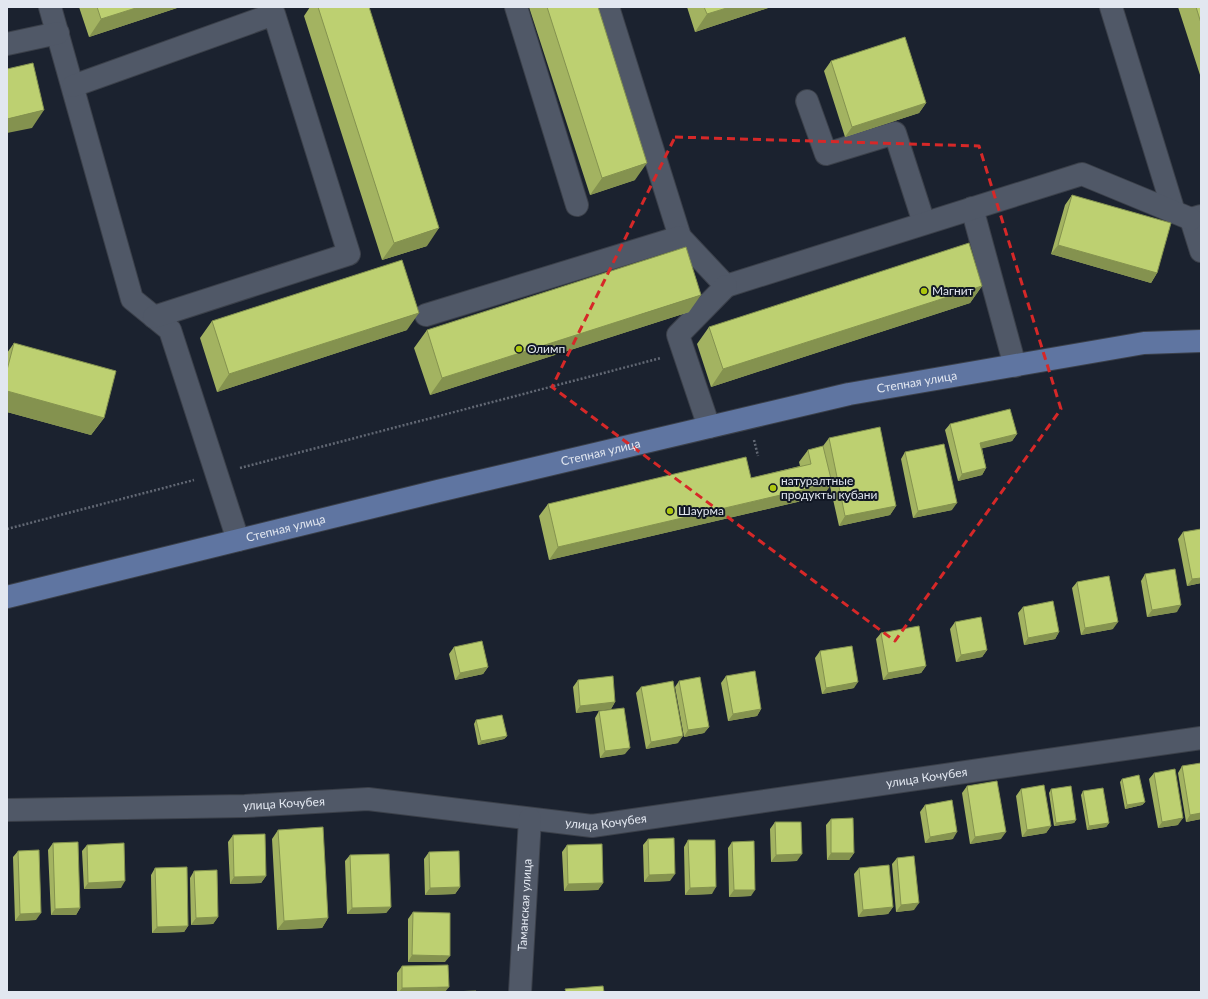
<svg xmlns="http://www.w3.org/2000/svg" width="1208" height="999" viewBox="0 0 1208 999" font-family="Lato,sans-serif">
<style>
.lines{fill:none;stroke-linecap:round;stroke-linejoin:round}
.minor-casing{stroke:#3b404a;stroke-width:24}
.major-casing{stroke:#3b404a;stroke-width:24}
.path{stroke:#626874;stroke-width:2.5;stroke-dasharray:2 2;stroke-linecap:butt}
.minor{stroke:#505867;stroke-width:22}
.major{stroke:#5f75a1;stroke-width:22}
.wall{fill:#a3b361}
.shaded-wall{fill:#84924f}
.building{fill:#bdd071;stroke:#84924f}
.marked{fill:none;stroke:#d62828;stroke-width:3;stroke-dasharray:8 5;stroke-linejoin:round}
.poi-dot{fill:#adc60e;stroke:#121825;stroke-width:1.5}
.labels{text-anchor:middle;stroke-width:4;stroke-linejoin:round;paint-order:stroke}
.poi-label{font-size:12px;fill:#e2e7f0;stroke:#121825;text-anchor:start}
.street-label{font-size:12px;fill:#e2e7f0;stroke:#121825}
</style>
<rect width="100%" height="100%" fill="#1b222f"/>
<g class="lines">
<defs>
<g id="minor">
<path d="M50,7L132,299L170,330L238,540"/>
<path d="M516,7L577,205"/>
<path d="M608,7L680,237"/>
<path d="M1111,7L1174,212"/>
<path d="M7,44L58,33"/>
<path d="M73,86L274,14L349,254L154,317"/>
<path d="M807,101L826,154L895,133L924,223"/>
<path d="M972,208L1015,366"/>
<path d="M1201,216L1191,219L1201,251"/>
<path d="M426,315L680,237L726,286L1082,174L1191,219"/>
<path d="M709,427L678,335L726,286"/>
<path id="s1" d="M7,810L245,806L368,799L592,826L1201,738"/>
<path id="s2" d="M520,992L530,819"/>
</g>
<g id="major">
<path id="s3" d="M7,597L438,491L849,394L1144,343L1201,341"/>
</g>
</defs>
<use href="#minor" class="minor-casing"/>
<use href="#major" class="major-casing"/>
<path class="path" d="M754,440L758,456
M240,468L661,358
M7,529L194,480"/>
<use href="#minor" class="minor"/>
<use href="#major" class="major"/>
</g>
<path class="wall" d="M79,7H180L89,37Z
M310,7H318L427,246L382,260L304,16Z
M529,7H598L635,180L590,195Z
M687,7H771L695,32Z
M1178,7H1201V78Z
M831,61L926,103L919,113L845,137L824,71Z
M1072,195L1157,273L1151,283L1051,254L1065,205Z
M982,286L970,303L711,387L697,344L709,327Z
M689,312L430,395L414,348L427,330Z
M212,321L407,330L217,392L200,338Z
M14,343L104,418L91,435L7,412V353Z
M950,424L1017,434L1012,441L982,448L986,468L982,475L958,481L945,430Z
M829,438L896,506L890,515L839,526L830,486L823,496L549,560L539,516L548,504L751,478L800,466L799,462L808,450L823,446Z
M905,452L952,510L913,518L901,459Z
M1183,532L1201,583L1187,586L1178,539Z
M1145,574L1177,612L1147,617L1141,581Z
M1077,582L1113,629L1081,635L1072,588Z
M1023,607L1059,632L1055,639L1024,645L1018,613Z
M955,622L987,650L982,657L956,662L950,629Z
M881,633L926,666L921,673L883,680L876,639Z
M454,647L488,667L483,674L455,680L449,654Z
M820,651L854,688L822,694L815,658Z
M726,676L761,709L757,716L728,721L721,683Z
M578,680L615,702L611,709L576,713L573,687Z
M679,681L709,727L704,733L684,737L675,687Z
M641,687L678,743L646,749L636,693Z
M599,711L625,754L600,758L595,718Z
M476,720L507,736L504,739L478,745L474,724Z
M1182,766L1201,819L1186,822L1178,773Z
M1154,773L1178,825L1158,828L1149,779Z
M1122,779L1145,802L1142,805L1125,809L1120,782Z
M967,786L1001,839L970,844L962,793Z
M1021,789L1051,826L1046,833L1022,837L1016,796Z
M1051,789L1076,820L1074,823L1054,826L1049,793Z
M1083,791L1109,823L1106,827L1087,830L1081,795Z
M925,805L953,839L925,843L920,812Z
M831,819L854,853L849,860H827L826,825Z
M775,822L797,861L771,862L770,829Z
M278,830L328,918L322,928L277,930L272,839Z
M233,835L266,876L261,883L230,884L228,842Z
M648,839L670,881L644,882L643,845Z
M688,840L712,894L685,895L684,847Z
M732,842L751,896L729,897L728,848Z
M53,843L80,908L76,915H51L48,850Z
M87,845L121,888L84,889L82,851Z
M567,845L603,883L598,890L564,891L562,852Z
M18,851L36,920L15,921L13,857Z
M429,852L460,887L455,894L425,895L424,859Z
M350,855L391,907L386,913L347,914L345,861Z
M897,858L914,910L896,912L892,864Z
M155,868L188,926L184,932L152,933L151,875Z
M859,868L893,907L888,914L858,917L854,874Z
M194,871L218,917L213,924L191,925L190,878Z
M413,912L445,962H408V919Z
M402,966L445,992H397V973Z"/>
<path class="shaded-wall" d="M139,7H180L89,37L101,19Z
M730,7H771L695,32L707,14Z
M926,103L919,113L845,137L852,127Z
M44,110L32,128L7,133V119Z
M647,163L635,180L590,195L602,178Z
M439,228L427,246L382,260L394,243Z
M1058,245L1157,273L1151,283L1051,254Z
M982,286L970,303L711,387L723,369Z
M701,295L689,312L430,395L442,378Z
M419,313L407,330L217,392L229,374Z
M7,391L104,418L91,435L7,412Z
M1017,434L1012,441L976,450L980,443Z
M986,468L982,475L958,481L962,474Z
M832,483L823,496L549,560L558,547Z
M957,503L952,510L913,518L918,511Z
M896,506L890,515L839,526L845,516Z
M1201,578V583L1187,586L1192,579Z
M1181,605L1177,612L1147,617L1152,610Z
M1118,622L1113,629L1081,635L1085,628Z
M1059,632L1055,639L1024,645L1028,638Z
M987,650L982,657L956,662L961,655Z
M926,666L921,673L883,680L888,673Z
M488,667L483,674L455,680L460,673Z
M858,682L854,688L822,694L826,688Z
M615,702L611,709L576,713L580,706Z
M761,709L757,716L728,721L733,714Z
M709,727L704,733L684,737L688,730Z
M507,736L504,739L478,745L481,741Z
M683,736L678,743L646,749L651,742Z
M630,748L625,754L600,758L605,751Z
M1145,802L1142,805L1125,809L1127,805Z
M1201,813V819L1186,822L1190,815Z
M1183,818L1178,825L1158,828L1162,822Z
M1076,820L1074,823L1054,826L1056,823Z
M1109,823L1106,827L1087,830L1089,826Z
M1051,826L1046,833L1022,837L1027,830Z
M957,832L953,839L925,843L930,837Z
M1006,832L1001,839L970,844L975,837Z
M831,853H854L849,860H827Z
M802,854L797,861L771,862L776,855Z
M675,874L670,881L644,882L649,875Z
M266,876L261,883L230,884L234,877Z
M125,881L121,888L84,889L88,883Z
M603,883L598,890L564,891L568,884Z
M460,887L455,894L425,895L430,888Z
M716,887L712,894L685,895L690,888Z
M734,890H755L751,896L729,897Z
M919,903L914,910L896,912L901,905Z
M391,907L386,913L347,914L352,908Z
M893,907L888,914L858,917L863,910Z
M80,908L76,915H51L55,909Z
M41,913L36,920L15,921L20,914Z
M218,917L213,924L191,925L196,918Z
M328,918L322,928L277,930L284,921Z
M188,926L184,932L152,933L157,927Z
M412,955L450,956L445,962H408Z
M449,987L445,992H399L402,988Z"/>
<path class="building" d="M97,7H139L101,19Z
M318,7H369L439,228L394,243Z
M547,7H598L647,163L602,178Z
M704,7H730L707,14Z
M1196,7H1201V23Z
M905,37L926,103L852,127L831,61Z
M33,63L44,110L7,119V69Z
M1072,195L1171,223L1157,273L1058,245Z
M969,243L982,286L723,369L709,327Z
M686,247L701,295L442,378L427,330Z
M402,260L419,313L229,374L212,321Z
M14,343L116,371L104,418L7,391V370Z
M1010,409L1017,434L980,443L986,468L962,474L950,424Z
M880,427L896,506L845,516L829,438Z
M944,444L957,503L918,511L905,452Z
M823,446L832,483L558,547L548,504L746,457L751,478L811,464L808,450Z
M1201,529V578L1192,579L1183,532Z
M1175,569L1181,605L1152,610L1145,574Z
M1109,576L1118,622L1085,628L1077,582Z
M1053,601L1059,632L1028,638L1023,607Z
M981,617L987,650L961,655L955,622Z
M919,626L926,666L888,673L881,633Z
M482,641L488,667L460,673L454,647Z
M852,646L858,682L826,688L820,651Z
M755,671L761,709L733,714L726,676Z
M613,676L615,702L580,706L578,680Z
M700,677L709,727L688,730L679,681Z
M673,681L683,736L651,742L641,687Z
M624,708L630,748L605,751L599,711Z
M502,715L507,736L481,741L476,720Z
M1201,763V813L1190,815L1182,766Z
M1175,769L1183,818L1162,822L1154,773Z
M1139,775L1145,802L1127,805L1122,779Z
M997,781L1006,832L975,837L967,786Z
M1044,785L1051,826L1027,830L1021,789Z
M1071,786L1076,820L1056,823L1051,789Z
M1103,788L1109,823L1089,826L1083,791Z
M952,800L957,832L930,837L925,805Z
M853,818L854,853H831V819Z
M775,822H801L802,854L776,855Z
M323,827L328,918L284,921L278,830Z
M265,834L266,876L234,877L233,835Z
M674,838L675,874L649,875L648,839Z
M688,840H715L716,887L690,888Z
M754,841L755,890H734L732,842Z
M78,842L80,908L55,909L53,843Z
M124,843L125,881L88,883L87,845Z
M602,844L603,883L568,884L567,845Z
M39,850L41,913L20,914L18,851Z
M459,851L460,887L430,888L429,852Z
M389,854L391,907L352,908L350,855Z
M914,856L919,903L901,905L897,858Z
M889,865L893,907L863,910L859,868Z
M187,867L188,926L157,927L155,868Z
M217,870L218,917L196,918L194,871Z
M413,912L450,913V956L412,955Z
M448,965L449,987L402,988V966Z
M603,986L604,992H566L565,989Z
M435,991V992H407Z
M476,991V992H451Z"/>
<path class="marked" d="M675,137L979,146L1061,409L895,641L552,387Z"/>
<g class="poi-dot">
<circle cx="924" cy="291" r="4"/>
<circle cx="519" cy="349" r="4"/>
<circle cx="773" cy="488" r="4"/>
<circle cx="670" cy="511" r="4"/>
</g>
<g class="labels">
<g class="poi-label">
<text x="932" y="295">Магнит</text>
<text x="527" y="353">Олимп</text>
<text x="781" y="485">натуралтные<tspan x="781" dy="14">продукты кубани</tspan></text>
<text x="678" y="515">Шаурма</text>
</g>
<g class="street-label">
<text dy="4" stroke="none"><textPath href="#s3" startOffset="935">Степная улица</textPath></text>
<text dy="4" stroke="none"><textPath href="#s3" startOffset="611">Степная улица</textPath></text>
<text dy="4" stroke="none"><textPath href="#s3" startOffset="287">Степная улица</textPath></text>
<text dy="4" stroke="none"><textPath href="#s1" startOffset="925">улица Кочубея</textPath></text>
<text dy="4" stroke="none"><textPath href="#s1" startOffset="277">улица Кочубея</textPath></text>
<text dy="4" stroke="none"><textPath href="#s1" startOffset="601">улица Кочубея</textPath></text>
<text dy="4" stroke="none"><textPath href="#s2" startOffset="87">Таманская улица</textPath></text>
</g>
</g>
<rect width="1208" height="999" fill="none" stroke="#e2e7f0" stroke-width="16"/>
</svg>
